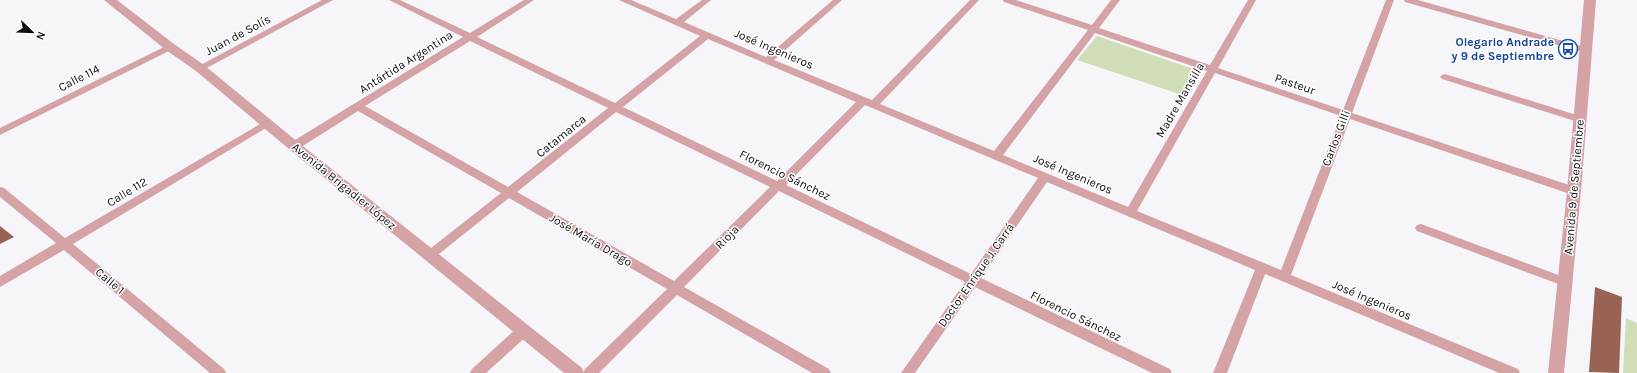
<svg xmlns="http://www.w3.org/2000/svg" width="1637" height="373" viewBox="0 0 1637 373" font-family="Karla,sans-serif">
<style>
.green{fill:#d1ddb6}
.building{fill:#996354}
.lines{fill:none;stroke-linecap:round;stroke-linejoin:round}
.minor{fill:#d5a3a6;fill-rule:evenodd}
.tertiary{fill:#d5a3a6;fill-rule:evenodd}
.labels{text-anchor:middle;stroke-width:3;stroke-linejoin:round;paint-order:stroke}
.street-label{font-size:12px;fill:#0e0e0f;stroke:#fff}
.transit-label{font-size:12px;font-weight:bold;fill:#164399;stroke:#fff;text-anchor:end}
</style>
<rect width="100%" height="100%" fill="#f5f5fa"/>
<path class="green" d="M1097,36L1202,72L1188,97L1077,60Z
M1626,318L1637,323V373H1623Z"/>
<path class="building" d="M0,226L14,237L0,244Z
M1595,287L1622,297L1619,373L1589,372Z"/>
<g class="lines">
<path class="minor" d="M322,0H333L203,70H197L195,68Z
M389,0H400L470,33L524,0H534L477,37L615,103L700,36L619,0H631L676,19L702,0H711L684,22L766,57L833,0H842L774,60L872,100L970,0H979L880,104L994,151L1088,30L1004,2L1003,0H1016L1092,25L1111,0H1120L1099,28L1210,65L1248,0H1256L1218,68L1343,110L1386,0H1394L1352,113L1578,188L1580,191L1578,194H1570L1350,119L1291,275L1518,369L1520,373H1499L1265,274L1227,373H1213L1255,270L1047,182L981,278L1170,369L1172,373H1152L975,287L915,373H901L965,282L779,191L684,287L829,369L831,373H812L677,295L599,373H583L585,369L667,289L509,198L434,258L430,260L426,258L424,255L426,252L501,193L358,111L298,149H290L289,146L290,143L463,37ZM1095,33L1207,71L1128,207L1003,155ZM708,39L856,102L777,181L623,107ZM470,41L608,108L508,187L365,106ZM1215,73L1341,116L1281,270L1137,211ZM865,105L1038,178L971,274L786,185ZM616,112L770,187L674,281L517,192Z
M1404,0H1418L1588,48L1590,50L1588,52H1582L1405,2Z
M170,44L175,47L173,49L0,135V128Z
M1445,74L1583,117L1584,119L1583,121H1575L1442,79L1440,77L1442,75Z
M267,120L271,121L272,123L271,125L73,244L224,369L226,373H210L64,250L0,287V276L56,243L0,197V187L4,188L65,238Z
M1421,224L1569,279L1571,282L1569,285L1565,287L1561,285L1417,231L1415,228L1417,225Z
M524,325L529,326L530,330L529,334L486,373H470L472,369L519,326Z"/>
<path class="tertiary" d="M104,0H117L174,44L204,65L299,143L582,368L584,373H564L289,149L196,71L166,50Z
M1584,0H1596L1581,191L1564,373H1548L1567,191Z"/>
</g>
<defs>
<symbol id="bus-ring" viewBox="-11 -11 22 22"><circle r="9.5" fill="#fff" stroke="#1a4fb4" stroke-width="1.5"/><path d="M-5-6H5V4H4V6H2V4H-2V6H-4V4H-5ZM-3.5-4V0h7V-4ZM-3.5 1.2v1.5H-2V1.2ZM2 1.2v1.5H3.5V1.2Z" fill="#1a4fb4"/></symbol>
</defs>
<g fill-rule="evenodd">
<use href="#bus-ring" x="1557" y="38" width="22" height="22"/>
</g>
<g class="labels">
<g class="street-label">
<text transform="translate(238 35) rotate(-28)" y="4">Juan de Solís</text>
<text transform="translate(774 49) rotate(23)" y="4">José Ingenieros</text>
<text transform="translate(406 62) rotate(-32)" y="4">Antártida Argentina</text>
<text transform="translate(79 78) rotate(-27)" y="4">Calle 114</text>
<text transform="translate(1295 84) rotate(19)" y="4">Pasteur</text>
<text transform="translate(1180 100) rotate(-60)" y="4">Madre Mansilla</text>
<text transform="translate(561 136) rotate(-39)" y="4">Catamarca</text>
<text transform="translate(1336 138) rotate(-69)" y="4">Carlos Gilli</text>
<text transform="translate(1073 174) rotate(23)" y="4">José Ingenieros</text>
<text transform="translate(785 175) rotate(26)" y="4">Florencio Sánchez</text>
<text transform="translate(344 186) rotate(39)" y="4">Avenida Brigadier López</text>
<text transform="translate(1574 187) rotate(-85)" y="4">Avenida 9 de Septiembre</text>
<text transform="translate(127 192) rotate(-31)" y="4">Calle 112</text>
<text transform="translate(727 237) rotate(-45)" y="4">Rioja</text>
<text transform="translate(591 240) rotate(30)" y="4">José María Drago</text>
<text transform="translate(976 275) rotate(-55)" y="4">Doctor Enrique J. Carrá</text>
<text transform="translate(110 281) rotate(40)" y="4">Calle 1</text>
<text transform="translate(1372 300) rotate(23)" y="4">José Ingenieros</text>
<text transform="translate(1076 316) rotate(26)" y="4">Florencio Sánchez</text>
</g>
<g class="transit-label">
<text x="1554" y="46">Olegario Andrade<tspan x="1554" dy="14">y 9 de Septiembre</tspan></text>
</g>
</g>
<g transform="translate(32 32) rotate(113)" stroke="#ffffff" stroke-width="3" paint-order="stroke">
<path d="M0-3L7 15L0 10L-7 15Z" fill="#0e0e0f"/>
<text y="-6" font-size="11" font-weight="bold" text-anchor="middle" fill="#0e0e0f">N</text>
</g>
</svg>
